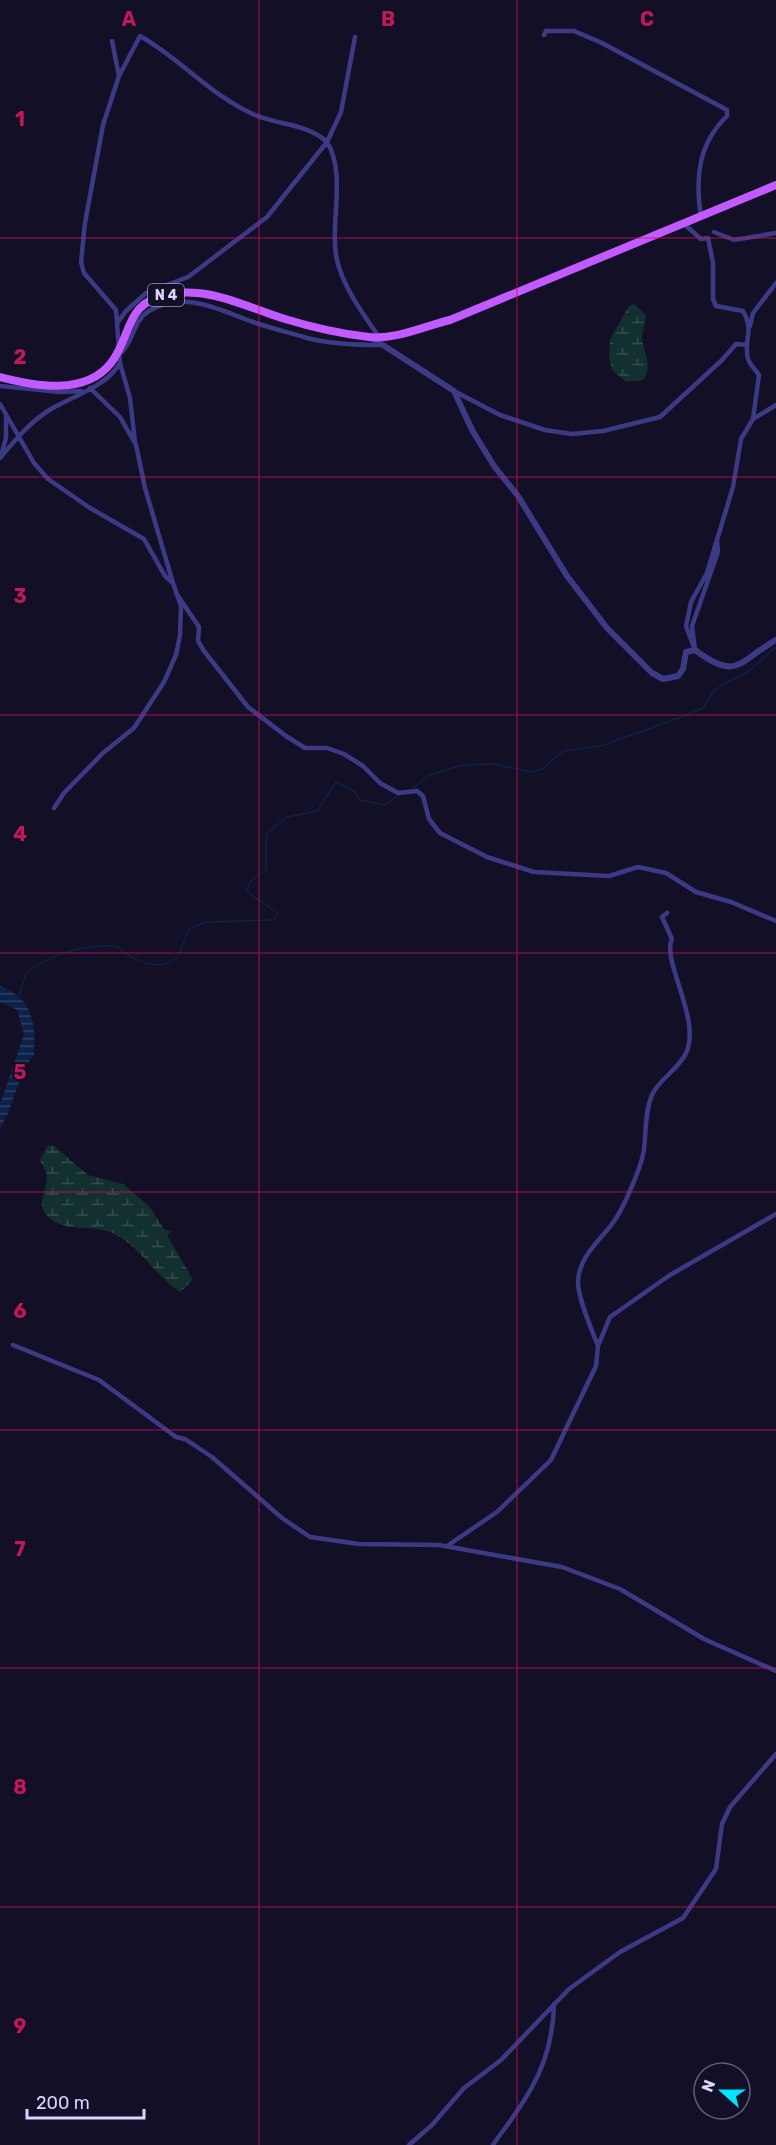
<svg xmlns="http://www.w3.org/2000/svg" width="776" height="2145" viewBox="0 0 776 2145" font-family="Rubik,sans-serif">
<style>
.wetland{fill:url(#wetland-marsh)}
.water{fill:url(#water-rules)}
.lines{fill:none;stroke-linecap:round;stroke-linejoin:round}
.stream{stroke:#0c2248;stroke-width:1.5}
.minor{stroke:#3d3a85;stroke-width:4.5}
.tertiary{stroke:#3d3a85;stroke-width:6}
.primary{stroke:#c25bff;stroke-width:8}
.grid{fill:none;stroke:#c2185b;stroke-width:1.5;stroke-opacity:0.55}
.labels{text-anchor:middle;stroke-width:4.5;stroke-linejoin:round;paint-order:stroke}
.shield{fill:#130f26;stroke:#9e99be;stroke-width:1.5}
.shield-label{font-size:14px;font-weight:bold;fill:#d9d4ff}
.grid-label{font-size:20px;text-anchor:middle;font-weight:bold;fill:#c2185b;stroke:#130f26;stroke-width:4.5;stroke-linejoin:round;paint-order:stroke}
</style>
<defs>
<pattern id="wetland-marsh" width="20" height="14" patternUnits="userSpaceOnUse" patternTransform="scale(1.5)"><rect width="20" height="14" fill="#12302f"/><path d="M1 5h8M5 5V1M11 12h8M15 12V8" fill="none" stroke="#344d4e"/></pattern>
<pattern id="water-rules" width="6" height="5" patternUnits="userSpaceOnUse" patternTransform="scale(1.5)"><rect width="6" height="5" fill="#0c2248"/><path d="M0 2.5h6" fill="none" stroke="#2f4163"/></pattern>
</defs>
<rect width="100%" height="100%" fill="#130f26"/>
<path class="wetland" d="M634,304L646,315C646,323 642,330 642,338C644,353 653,367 643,380L626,382L612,370L609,357L610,339L629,306Z
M48,1145L54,1146L88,1175L123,1184L150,1207L164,1229L172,1232L167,1235L192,1278L191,1282L180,1292C155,1276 138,1243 110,1232C89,1224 60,1234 45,1213C37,1202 47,1189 47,1177C47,1171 42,1165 40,1160Z"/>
<path class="water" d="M0,986C33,998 36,1024 34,1055C16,1075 16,1105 0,1128V1105L24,1034L17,1010L0,1002Z"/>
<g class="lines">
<path class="stream" d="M412,789L430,775L463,765L494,764L531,772L542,769L563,751L601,746L684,716L703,708L713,692L723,684L746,673L776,647
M19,996L26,973C50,954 85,944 116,946C134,960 157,974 178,957L189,929L205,922L275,920L278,913L246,891L250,882L266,869V834L287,817L317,811L336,782L355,792L360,800L385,805L399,795"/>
<path class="minor" d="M544,35L546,31H574L602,43L727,110V116C698,144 695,178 701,217
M355,37L341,112L327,142C347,174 329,226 337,260C343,287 363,314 379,337
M112,41L119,76
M684,224L701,239L708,238L713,263V299L716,306L743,311C755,332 743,338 748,359C750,365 756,370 759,375L753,419
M714,232L734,240L776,233
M750,326L753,313L776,283
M121,353C134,341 133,320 149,311C187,289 222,312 259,324C274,329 291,333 307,338C330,344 357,345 380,345
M120,363L130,398L135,442
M0,386L60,392L81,391
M90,388L120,417L136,445L145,488L173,583
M454,391L500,415L545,430L572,434L603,431L660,417L722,360L736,344L747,345
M0,404L34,463L48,479L90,508L144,539L165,576L173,583L181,606L180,635L176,655L164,682L134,728L103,753L64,793L54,808
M1,455L6,438V417
M0,458C15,440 31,421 51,409C75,395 106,387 120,363L116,310L84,273L81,262L85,223L103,125L119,76L140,36C181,59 211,96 255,115C279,125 308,124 327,142L267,217L188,277L146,293L126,311L118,322
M717,542L718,552L692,626L695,650L686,626L691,602L707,573L733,487L741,439L753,419L776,405
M176,593L199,627L198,641L204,651L248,707L286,736L305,748H327L344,754L363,766L380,783L398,793L417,791L423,796L429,819L440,833L487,857L534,872L609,876L638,867L666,873L696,892L731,902L776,921
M13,1345L99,1380L176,1437L185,1439L212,1457L282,1518L310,1537L359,1544L439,1545L562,1567L620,1589L704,1639L776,1671
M598,1346C592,1330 578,1299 578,1282C578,1258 600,1240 612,1224C623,1210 642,1166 644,1149C646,1132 645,1111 652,1095C659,1079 679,1069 686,1053C702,1020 661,960 672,939L662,917L667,913
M447,1546L497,1512L551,1460L596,1366L598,1346L610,1317L670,1275L776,1214
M409,2145L432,2125L464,2088L501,2060L569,1989L620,1952L683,1918L716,1869L722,1824L730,1807L776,1754
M493,2145C500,2134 508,2125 515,2114C540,2079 553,2047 554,2004"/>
<path class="tertiary" d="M372,338L454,391L472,430L494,466L518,496L567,576L607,628L652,673L663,679L678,676L683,669L686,652L695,650C738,682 738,661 776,640"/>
<path class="primary" d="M0,377C35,386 85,396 111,363C133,334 124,302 170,294C211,287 246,307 285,319C311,327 342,334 369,337C395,340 425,326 450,320L776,185"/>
</g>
<path class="grid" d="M259,0V2145M517,0V2145M0,238H776M0,477H776M0,715H776M0,953H776M0,1192H776M0,1430H776M0,1668H776M0,1907H776"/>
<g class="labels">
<rect class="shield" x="148" y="284" width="36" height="22" rx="4.5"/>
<g class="shield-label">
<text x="166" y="300">N 4</text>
</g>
</g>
<g class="grid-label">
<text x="129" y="26">A</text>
<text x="388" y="26">B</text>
<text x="647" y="26">C</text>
<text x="20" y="126">1</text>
<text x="20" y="364">2</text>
<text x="20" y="603">3</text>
<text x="20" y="841">4</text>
<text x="20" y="1079">5</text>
<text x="20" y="1318">6</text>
<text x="20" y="1556">7</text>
<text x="20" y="1794">8</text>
<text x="20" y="2033">9</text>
</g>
<g transform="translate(722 2091) rotate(291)"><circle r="28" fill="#130f26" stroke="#625e7d" stroke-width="1.5"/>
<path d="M0-4.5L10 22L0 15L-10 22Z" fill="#00e5ff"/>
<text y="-9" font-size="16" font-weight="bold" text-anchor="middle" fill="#d9d4ff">N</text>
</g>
<path d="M27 2109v9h117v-9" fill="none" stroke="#d9d4ff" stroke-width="3"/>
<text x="36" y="2109" font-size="18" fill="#d9d4ff" stroke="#130f26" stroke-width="4.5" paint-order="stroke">200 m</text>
</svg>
